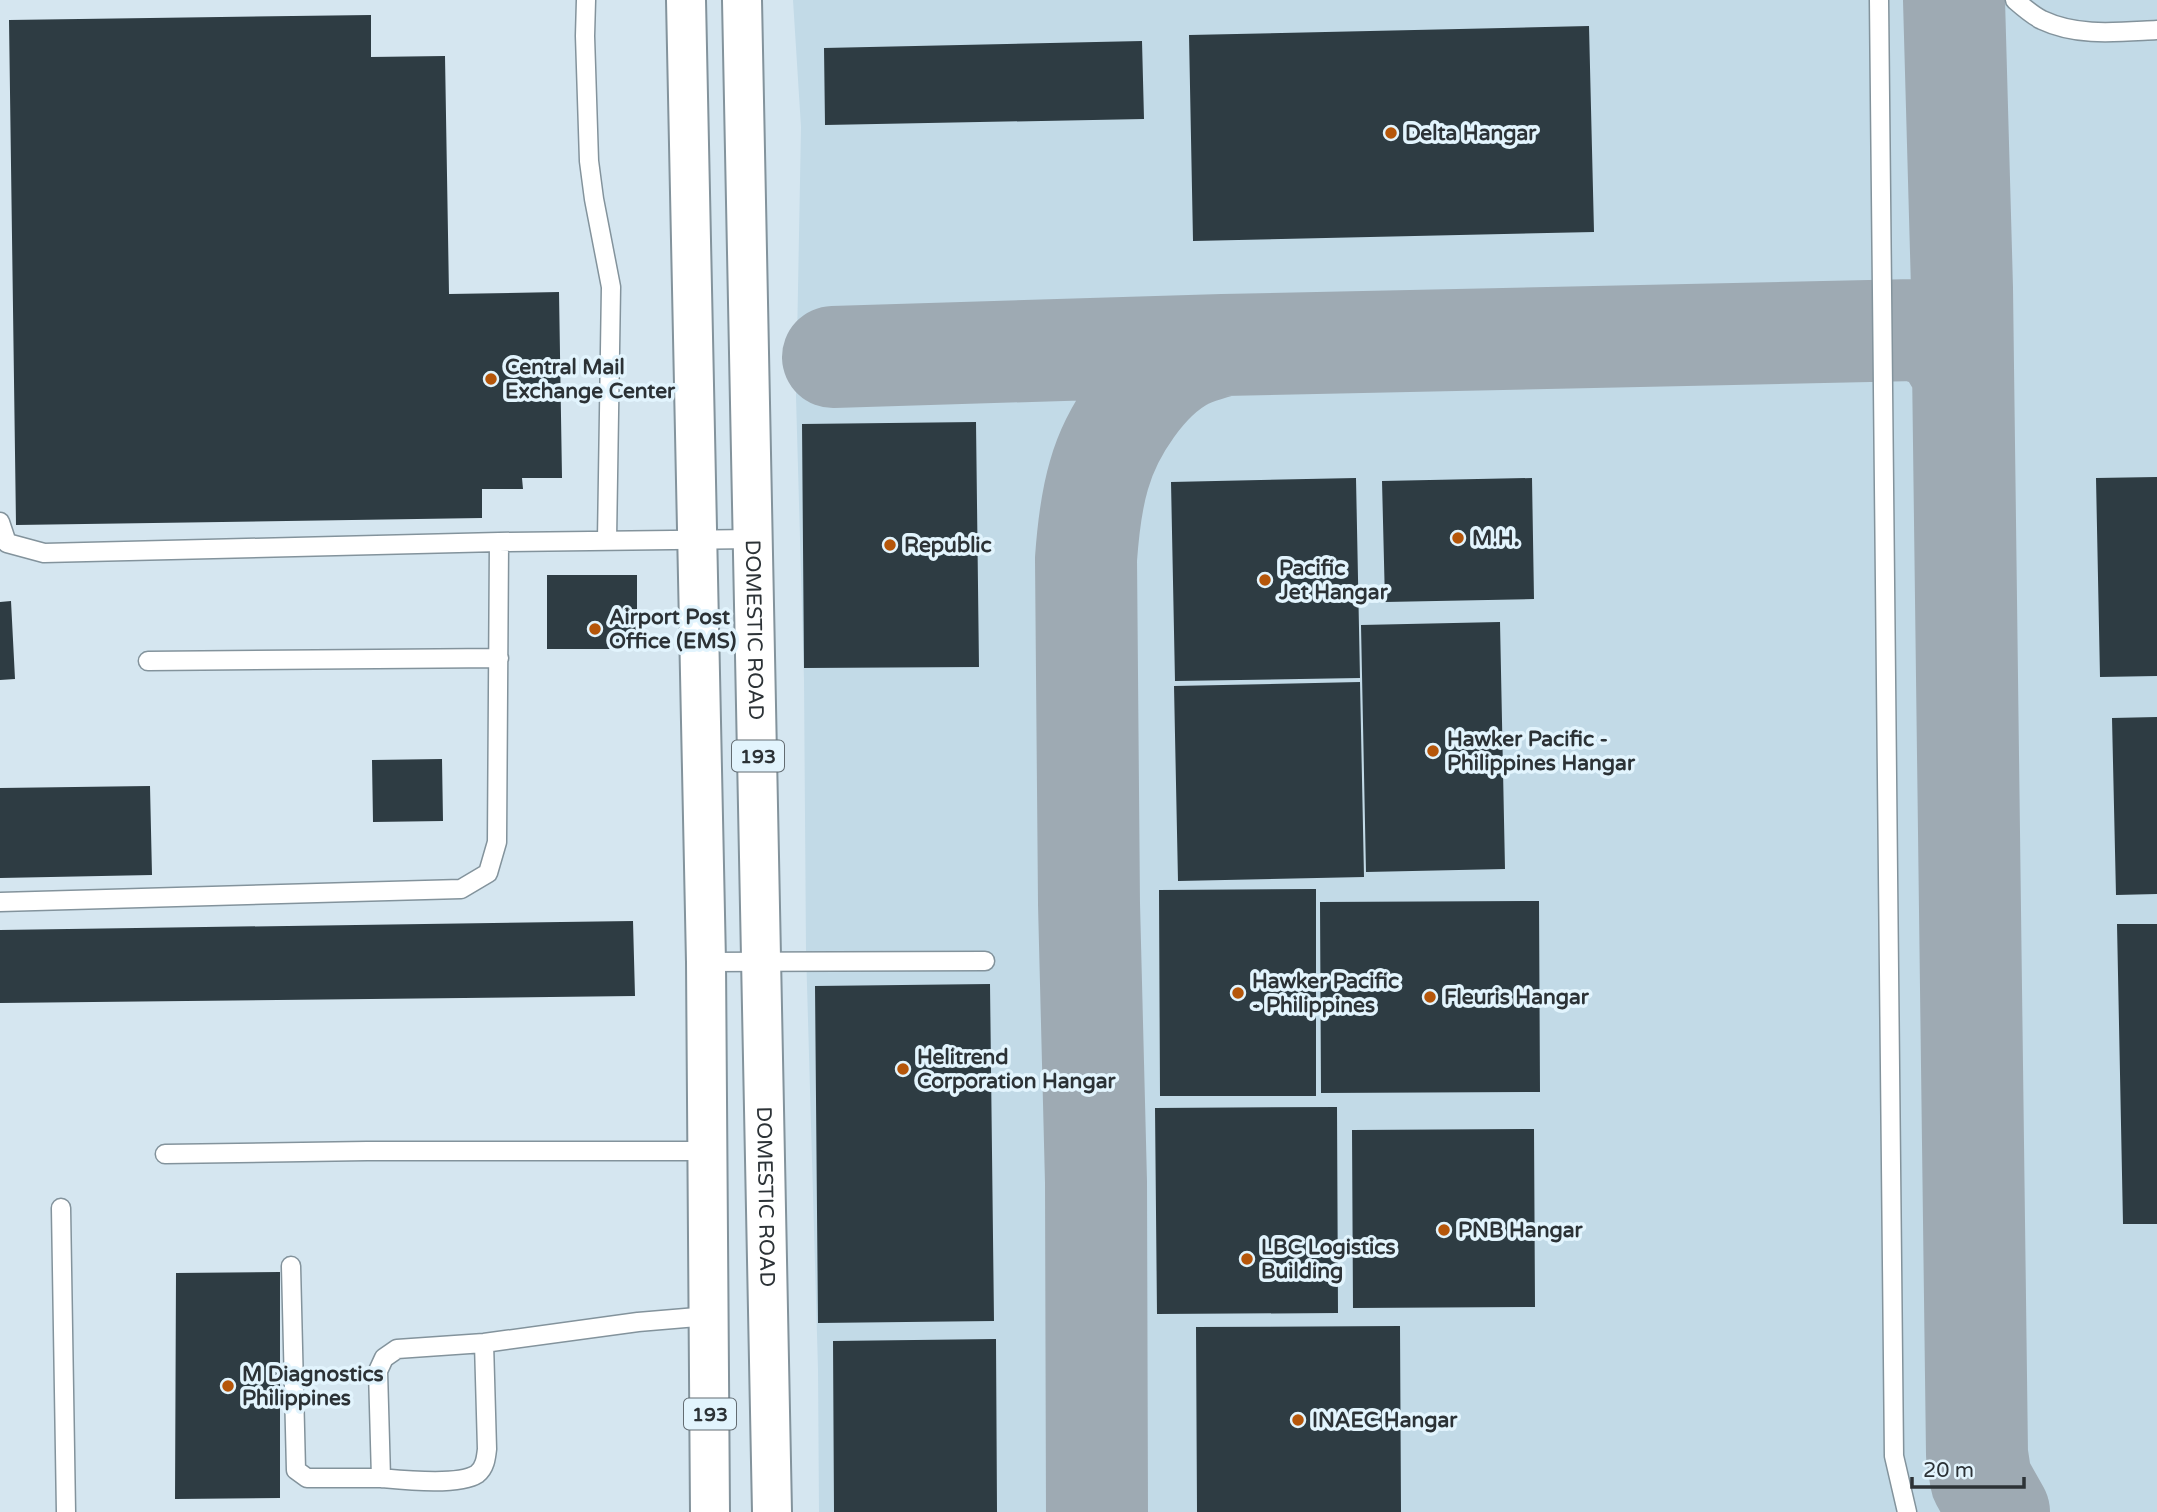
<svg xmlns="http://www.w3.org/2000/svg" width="2157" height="1512" viewBox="0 0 2157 1512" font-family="'Varela Round',sans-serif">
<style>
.built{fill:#c2dae7}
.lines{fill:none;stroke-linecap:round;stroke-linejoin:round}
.taxiway{stroke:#9eaab3;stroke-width:102}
.building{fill:#2e3c43}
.lane-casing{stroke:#83939c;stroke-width:21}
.primary-casing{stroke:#83939c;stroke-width:42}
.lane{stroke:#fff;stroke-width:18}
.primary{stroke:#fff;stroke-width:38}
.poi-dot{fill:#b5560a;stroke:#e2f4fd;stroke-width:2.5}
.labels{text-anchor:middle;stroke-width:7;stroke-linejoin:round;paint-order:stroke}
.shield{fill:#e2f4fd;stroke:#636c72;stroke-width:2}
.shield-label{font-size:19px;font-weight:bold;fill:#2c3236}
.poi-label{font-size:21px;font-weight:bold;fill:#2c3236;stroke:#e2f4fd;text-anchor:start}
.street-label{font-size:21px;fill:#2c3236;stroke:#e2f4fd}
</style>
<rect width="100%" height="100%" fill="#d5e6f0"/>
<path class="built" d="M793,0H2157V1512H819L818,1369L806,950L804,680L796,397L801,127Z"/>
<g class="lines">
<path class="taxiway" d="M1954,0L1962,288L1977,1454L1981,1480L1999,1512
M833,357L1223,345
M1097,1512L1096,1182L1089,904L1086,559C1088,531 1091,502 1099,475C1111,432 1147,377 1188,357C1199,352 1211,349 1223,345L1915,330C1944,339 1949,348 1963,374"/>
</g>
<path class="building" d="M371,15V57L445,56L449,294L559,292L562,478H522L523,489H482V518L16,525L9,20Z
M1589,26L1594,232L1193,241L1189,35Z
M1142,41L1144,119L825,125L824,48Z
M976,422L979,667L804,668L802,424Z
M2157,477V676L2100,677L2096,478Z
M1356,478L1360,678L1175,681L1171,482Z
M1532,478L1534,599L1385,602L1382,481Z
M547,575H637V649H547Z
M11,601L15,679L0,680V602Z
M1500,622L1505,869L1366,872L1361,625Z
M1360,682L1364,877L1178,881L1174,686Z
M2157,717V894L2116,895L2112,718Z
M442,759L443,821L373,822L372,760Z
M150,786L152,875L0,878V788Z
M1316,889V1096H1160L1159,890Z
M1539,901L1540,1092L1321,1093L1320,902Z
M633,921L635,996L0,1003V930Z
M2117,924H2157V1224H2123Z
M990,984L994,1321L818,1323L815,986Z
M1337,1107L1338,1313L1157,1314L1155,1108Z
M1534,1129L1535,1307L1353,1308L1352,1130Z
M280,1272V1498L175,1499L176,1273Z
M1400,1326L1401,1512H1197L1196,1327Z
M996,1339L997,1512H834L833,1341Z"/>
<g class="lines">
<defs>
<path id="lane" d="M586,0L585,36L589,161L594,199L611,287L607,540
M1879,0L1894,1456L1907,1512
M2015,0C2023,7 2032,15 2042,20C2078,37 2118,32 2157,30
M0,522L7,543L44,553L499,542L754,539
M148,661L499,658
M0,902L461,889L488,873L497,842L499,542
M706,962L985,961
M165,1154L367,1151H707
M61,1208L66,1512
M291,1266L296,1470L307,1478H381L378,1371L384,1358L397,1349L484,1343L638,1322L709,1316
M381,1478C403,1480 459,1486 477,1474C485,1468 486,1458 487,1449L484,1343"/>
<g id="primary">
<path d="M686,0L706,962L710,1512"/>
<path id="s1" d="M742,0L772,1512"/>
</g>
</defs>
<use href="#lane" class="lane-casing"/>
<use href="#primary" class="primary-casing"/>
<use href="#lane" class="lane"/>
<use href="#primary" class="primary"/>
</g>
<g class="poi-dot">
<circle cx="1391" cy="133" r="7"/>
<circle cx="491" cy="379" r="7"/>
<circle cx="1458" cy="538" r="7"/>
<circle cx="890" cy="545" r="7"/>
<circle cx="1265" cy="580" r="7"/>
<circle cx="595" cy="629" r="7"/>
<circle cx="1433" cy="751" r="7"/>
<circle cx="1238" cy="993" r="7"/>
<circle cx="1430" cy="997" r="7"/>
<circle cx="903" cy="1069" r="7"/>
<circle cx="1444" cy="1230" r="7"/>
<circle cx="1247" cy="1259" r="7"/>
<circle cx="228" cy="1386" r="7"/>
<circle cx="1298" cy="1420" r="7"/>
</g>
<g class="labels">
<g class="shield">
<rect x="732" y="740.5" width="52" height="31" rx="5"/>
<rect x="684" y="1398.5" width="52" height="31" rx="5"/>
</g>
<g class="shield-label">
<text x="758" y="763">193</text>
<text x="710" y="1421">193</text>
</g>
<g class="poi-label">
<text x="1405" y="140">Delta Hangar</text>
<text x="505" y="374">Central Mail<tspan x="505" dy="24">Exchange Center</tspan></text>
<text x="1472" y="545">M.H.</text>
<text x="904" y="552">Republic</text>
<text x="1279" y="575">Pacific<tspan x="1279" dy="24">Jet Hangar</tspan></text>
<text x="609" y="624">Airport Post<tspan x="609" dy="24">Office (EMS)</tspan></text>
<text x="1447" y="746">Hawker Pacific -<tspan x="1447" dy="24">Philippines Hangar</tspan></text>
<text x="1252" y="988">Hawker Pacific<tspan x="1252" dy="24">- Philippines</tspan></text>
<text x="1444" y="1004">Fleuris Hangar</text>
<text x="917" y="1064">Helitrend<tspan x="917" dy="24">Corporation Hangar</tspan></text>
<text x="1458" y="1237">PNB Hangar</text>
<text x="1261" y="1254">LBC Logistics<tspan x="1261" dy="24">Building</tspan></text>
<text x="242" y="1381">M Diagnostics<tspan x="242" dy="24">Philippines</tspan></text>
<text x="1312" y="1427">INAEC Hangar</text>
</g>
<g class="street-label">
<text dy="7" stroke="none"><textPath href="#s1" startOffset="630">DOMESTIC ROAD</textPath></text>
<text dy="7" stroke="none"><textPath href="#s1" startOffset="1197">DOMESTIC ROAD</textPath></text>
</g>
</g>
<path d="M1912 1477v10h112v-10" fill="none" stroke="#2c3236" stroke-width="3.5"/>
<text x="1923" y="1477" font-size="21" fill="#2c3236" stroke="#e2f4fd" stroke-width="5" paint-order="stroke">20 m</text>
</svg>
